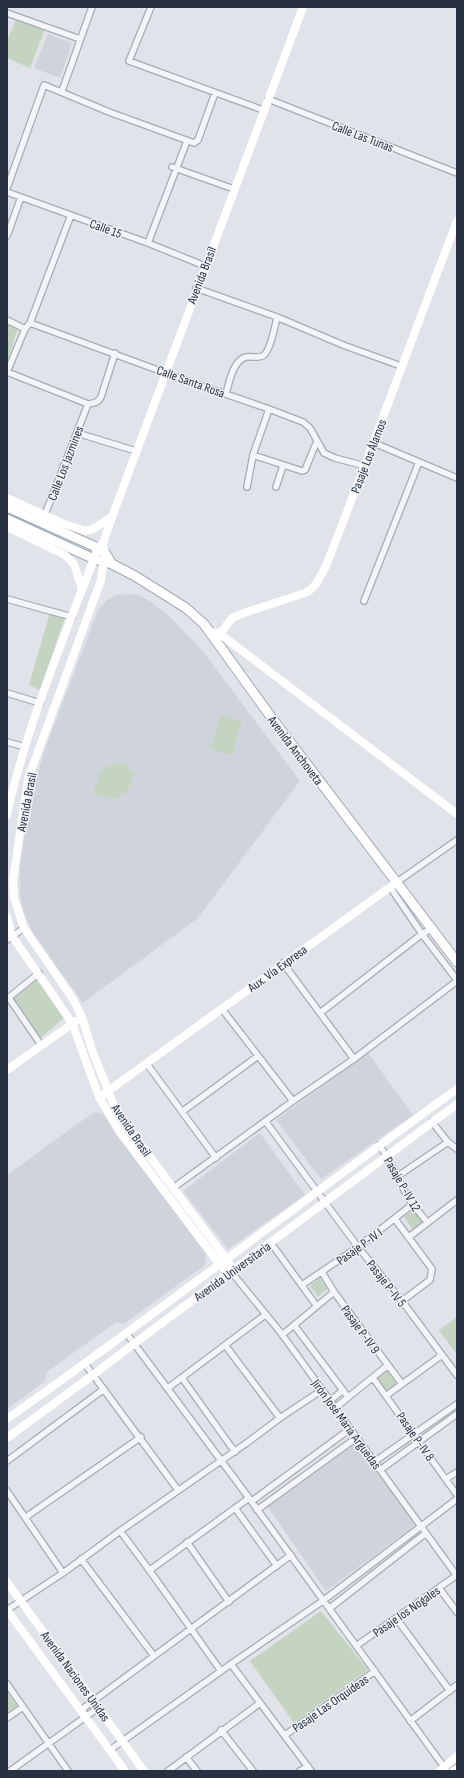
<svg xmlns="http://www.w3.org/2000/svg" width="464" height="1778" viewBox="0 0 464 1778" font-family="'Sofia Sans Condensed',sans-serif">
<style>
.built{fill:#ced3dc}
.green{fill:#c5d4c1}
.lines{fill:none;stroke-linecap:round;stroke-linejoin:round}
.street-casing{stroke:#a5abb4;stroke-width:8}
.primary-casing{stroke:#9fa8b6;stroke-width:11}
.street{stroke:#f3f5f8;stroke-width:5.5}
.secondary{stroke:#fff;stroke-width:8}
.primary{stroke:#fff;stroke-width:9}
.labels{text-anchor:middle;stroke-width:3;stroke-linejoin:round;paint-order:stroke}
.street-label{font-size:13px;fill:#283142;stroke:#f0f3f7}
</style>
<rect width="100%" height="100%" fill="#e0e4ea"/>
<path class="built" d="M48,34L72,43L60,78L34,68Z
M130,594L138,595L150,601L169,616L202,650L300,781L198,918L83,1003L34,935L23,911L20,892V866L24,837L32,794L45,749L98,610L106,601L115,595Z
M368,1053L413,1115L321,1179L276,1120Z
M94,1112L103,1114L206,1253L205,1265L124,1324L116,1322L47,1372L45,1381L7,1409V1175Z
M260,1133L305,1195L228,1249L183,1191Z
M356,1443L417,1524L326,1591L268,1507Z"/>
<path class="green" d="M17,17L45,29L30,68L7,58V41Z
M7,323L18,328L7,362Z
M50,612L65,617L40,690L29,685Z
M221,715L242,721L232,755L211,749Z
M115,763H125L128,765V769L133,771V774L127,794L121,792L119,799L96,795L93,790L98,782L100,772Z
M38,977L65,1017L41,1038L11,997Z
M415,1208L424,1221L413,1230L404,1217Z
M320,1278L328,1288L318,1297L310,1286Z
M457,1317V1351L455,1352L439,1330Z
M388,1369L398,1382L387,1392L377,1378Z
M321,1611L368,1670L294,1723L250,1661Z
M7,1692L17,1706L7,1713Z"/>
<g class="lines">
<defs>
<path id="street" d="M151,7L129,61L263,110
M7,13L80,39
M62,91L92,7
M268,99L457,173
M172,167L234,189
M7,188L44,85L109,112L194,143L198,140L215,93
M7,192L148,243L205,266
M7,236L21,197
M148,243L187,141
M196,288L277,317L343,345L401,366
M7,320L25,329L30,323L182,379L269,409L303,422L310,428L324,453L335,458L365,466
M30,323L71,215
M7,372L88,404C94,403 98,403 101,397L115,353
M7,372L25,329
M226,394C229,383 233,360 246,357C251,356 259,359 264,355C271,349 275,326 277,317
M77,433L136,451
M374,443L457,478
M253,455L302,471L305,470L317,441
M247,487L253,455L269,409
M276,487L283,466
M44,517L88,404
M7,599L72,617
M364,601L419,462
M7,693L40,703
M7,742L25,747
M397,882L457,840
M390,887L422,934L457,980
M7,940L24,928
M283,963L354,1059
M9,998L41,1045
M7,999L39,973
M320,1013L422,934L431,929
M147,1064L216,1158
M293,1101L354,1059L457,981
M183,1111L258,1056
M266,1122L358,1247L402,1301L457,1375
M432,1122L448,1142L457,1149
M379,1145C389,1158 394,1172 402,1186C408,1200 418,1211 427,1222
M398,1176L448,1142
M173,1188L293,1101L222,1009
M395,1219L432,1269L430,1280L402,1301
M409,1237L457,1200
M271,1243L316,1305
M322,1272L334,1292L402,1384
M233,1274L281,1333L457,1576
M302,1285L358,1247L413,1204
M294,1325L348,1397
M127,1334L249,1498L447,1771
M282,1335L334,1292
M225,1345L280,1418
M85,1364L178,1490
M182,1378L235,1452
M373,1378L457,1495
M168,1388L265,1315
M387,1395L442,1355
M330,1401L343,1390
M335,1408L388,1365
M7,1461L104,1389
M374,1462L457,1404
M380,1470L457,1414
M446,1479L457,1472
M7,1491L63,1573
M252,1501L350,1429
M235,1508L277,1566
M257,1510L356,1438
M26,1517L141,1437
M120,1531C155,1576 187,1624 221,1671
M187,1542L229,1602
M81,1559L154,1656
M150,1570L249,1498
M439,1588L457,1612
M330,1608L426,1533
M7,1610L63,1573L120,1531L248,1442L280,1418L322,1390
M396,1618L450,1691
M356,1646L457,1575
M231,1664L311,1771
M7,1684L68,1771
M81,1710L291,1555
M7,1718L23,1707
M410,1721L457,1685
M221,1730L253,1771
M285,1735L375,1671
M110,1750L231,1664L324,1600L457,1499
M186,1757L197,1771
M10,1771L98,1708
M168,1771L260,1703
M300,1771L308,1766"/>
<path id="primary" d="M7,507L98,548L105,553L112,564
M7,519L94,559L112,564L135,576L186,608L204,624L271,717L457,962
M454,1771L457,1769"/>
</defs>
<use href="#street" class="street-casing"/>
<use href="#primary" class="primary-casing"/>
<use href="#street" class="street"/>
<path class="secondary" d="M7,498L62,523L85,531L93,529L112,517
M7,527L65,555L74,564L82,589
M215,632L220,634L457,814
M220,634L232,618L241,614L305,593C316,588 320,577 326,566C371,451 413,336 457,221
M7,815C27,723 65,636 98,548L101,545
M7,917L12,936L72,1023L99,1097L119,1131L220,1265L229,1274H233L234,1270L227,1260L127,1126L115,1108L92,1050L82,1017L73,999L24,928L14,898L13,880L28,779L101,580L105,553L103,543L112,517L303,7
M7,1070L76,1021
M104,1094L397,882
M7,1419C159,1312 306,1198 457,1089
M7,1438L93,1375L135,1343L457,1104
M7,1582L144,1771
M7,1610L125,1771
M440,1771L457,1756"/>
<use href="#primary" class="primary"/>
</g>
<g class="labels">
<g class="street-label">
<text transform="translate(363 136) rotate(21)" y="5">Calle Las Tunas</text>
<text transform="translate(106 228) rotate(20)" y="5">Calle 15</text>
<text transform="translate(201 275) rotate(-69)" y="5">Avenida Brasil</text>
<text transform="translate(191 381) rotate(20)" y="5">Calle Santa Rosa</text>
<text transform="translate(368 456) rotate(-69)" y="5">Pasaje Los Álamos</text>
<text transform="translate(65 463) rotate(-69)" y="5">Calle Los Jazmines</text>
<text transform="translate(296 750) rotate(53)" y="5">Avenida Anchoveta</text>
<text transform="translate(26 802) rotate(-79)" y="5">Avenida Brasil</text>
<text transform="translate(277 968) rotate(-36)" y="5">Aux. Vía Expresa</text>
<text transform="translate(132 1130) rotate(56)" y="5">Avenida Brasil</text>
<text transform="translate(403 1184) rotate(60)" y="5">Pasaje P-IV 12</text>
<text transform="translate(359 1246) rotate(-36)" y="5">Pasaje P-IV I</text>
<text transform="translate(232 1271) rotate(-36)" y="5">Avenida Universitaria</text>
<text transform="translate(387 1283) rotate(52)" y="5">Pasaje P-IV 5</text>
<text transform="translate(361 1329) rotate(54)" y="5">Pasaje P-IV 9</text>
<text transform="translate(347 1424) rotate(54)" y="5">Jirón José María Arguedas</text>
<text transform="translate(416 1436) rotate(55)" y="5">Pasaje P-IV 8</text>
<text transform="translate(406 1611) rotate(-35)" y="5">Pasaje los Nogales</text>
<text transform="translate(76 1676) rotate(54)" y="5">Avenida Naciones Unidas</text>
<text transform="translate(330 1703) rotate(-35)" y="5">Pasaje Las Orquídeas</text>
</g>
</g>
<rect width="464" height="1778" fill="none" stroke="#283142" stroke-width="16"/>
</svg>
